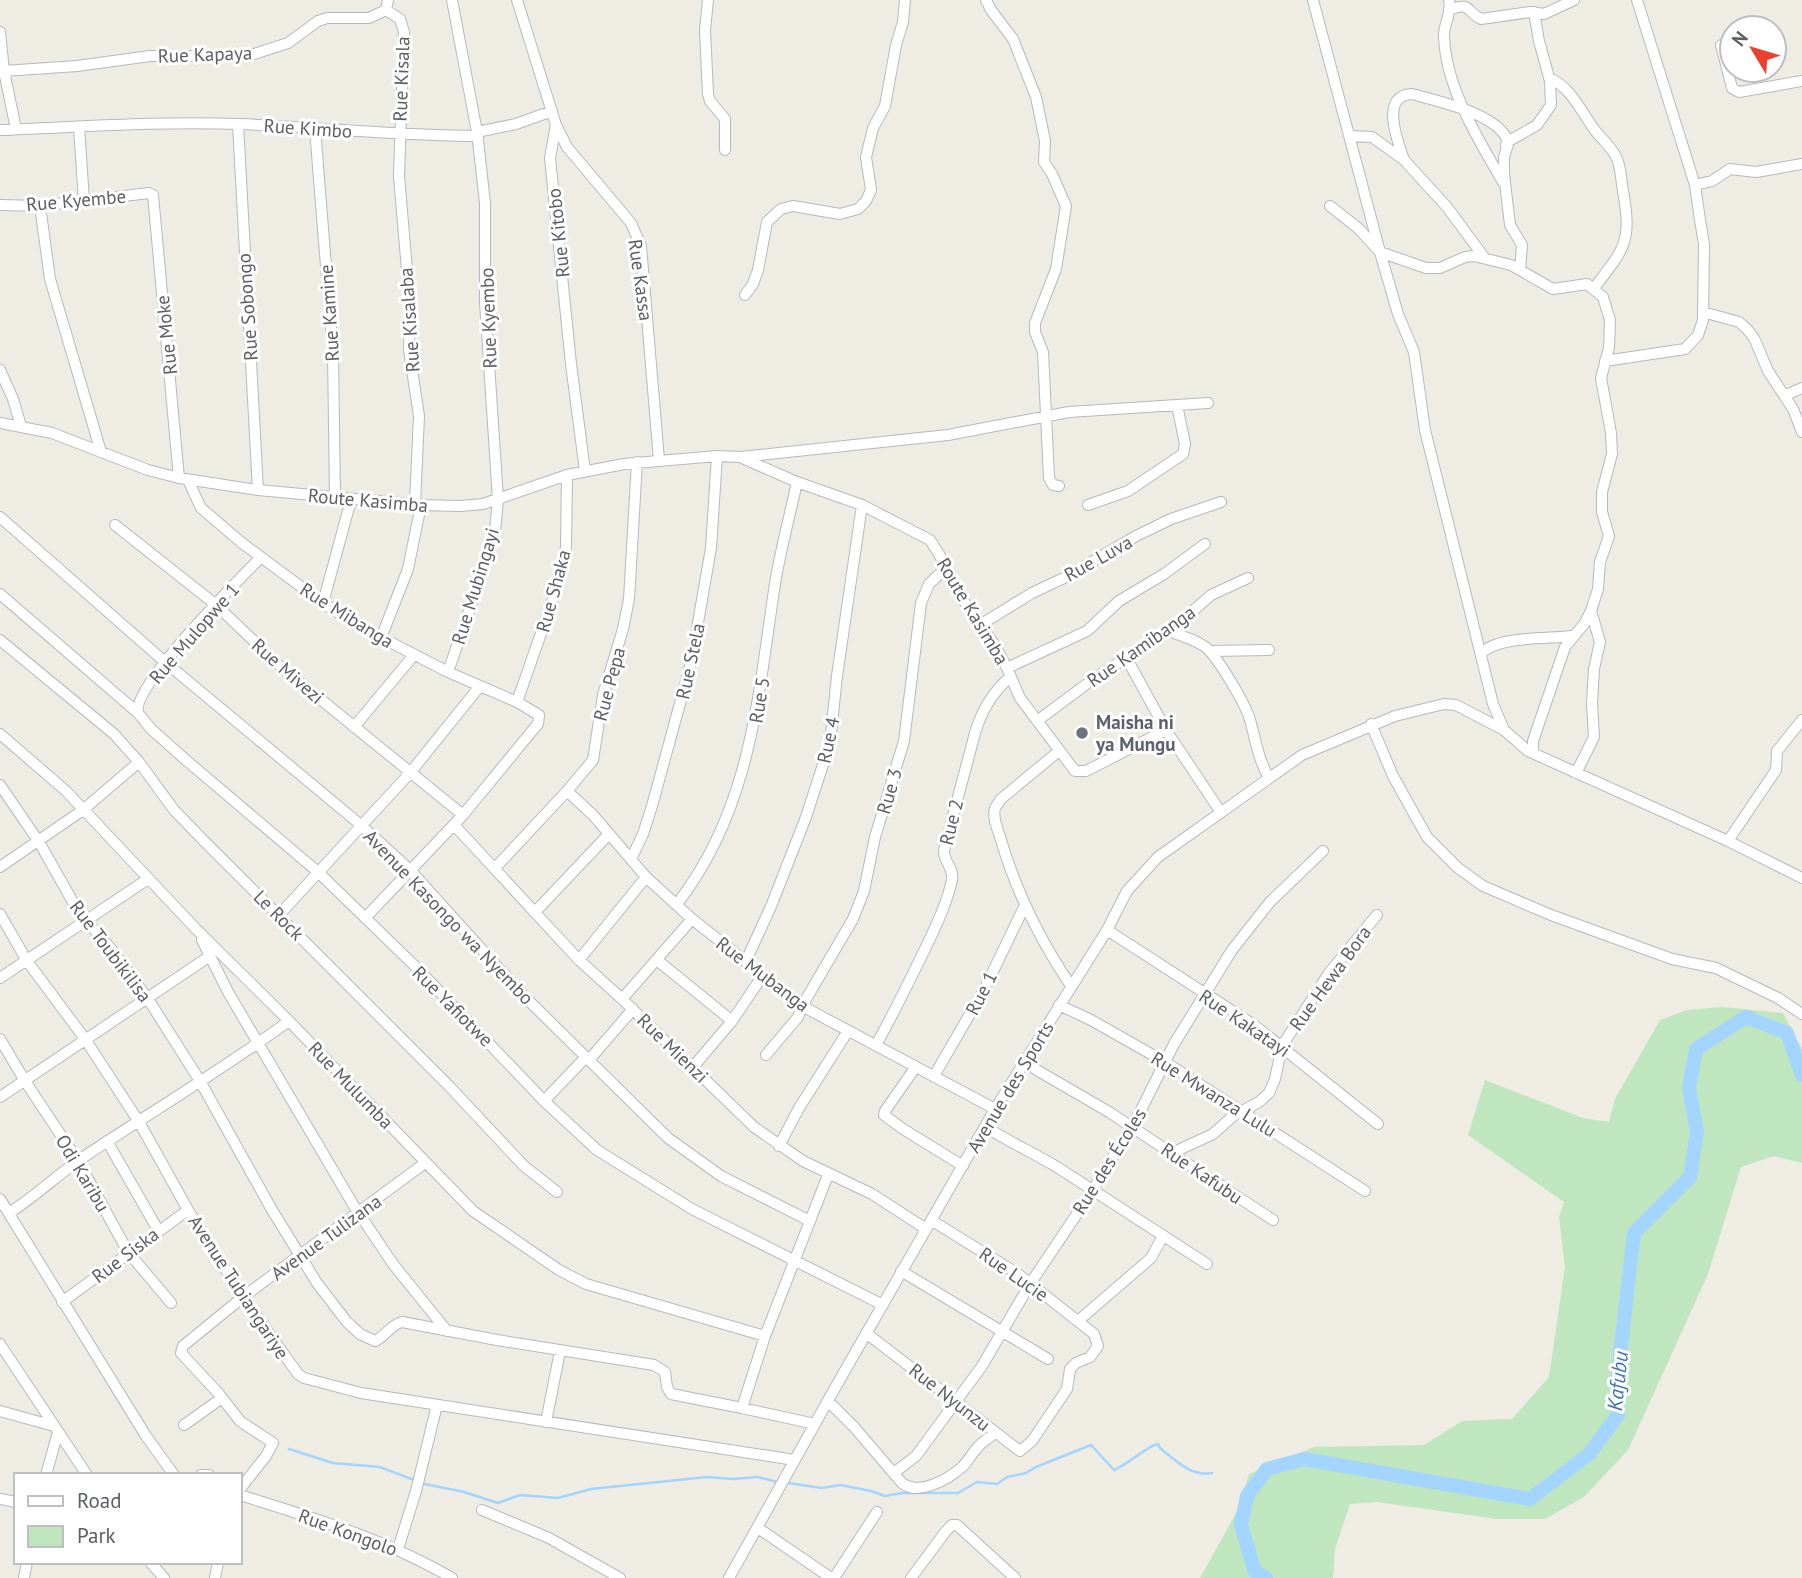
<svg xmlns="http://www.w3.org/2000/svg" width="1802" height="1578" viewBox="0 0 1802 1578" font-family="'PT Sans',sans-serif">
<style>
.green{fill:#c0e6c0}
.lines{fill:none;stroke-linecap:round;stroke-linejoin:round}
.stream{stroke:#a3d5ff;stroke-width:2.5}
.river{stroke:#a3d5ff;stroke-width:14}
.minor-casing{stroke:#b6b9be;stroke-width:12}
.minor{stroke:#fff;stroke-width:10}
.worship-dot{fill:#6b7280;stroke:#fff;stroke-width:2.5}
.labels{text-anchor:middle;stroke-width:6;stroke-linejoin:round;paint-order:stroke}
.street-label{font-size:19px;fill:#5c5f64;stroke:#fff}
.worship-label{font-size:19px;font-weight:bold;fill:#5b616d;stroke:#fff;text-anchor:start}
.water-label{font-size:21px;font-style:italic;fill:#4075b1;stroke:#fff}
</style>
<rect width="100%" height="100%" fill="#eeece3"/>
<path class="green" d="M1722,1007L1783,1013L1802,1049V1163L1774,1156L1741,1167L1708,1274L1628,1450L1584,1497L1545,1519H1497L1377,1502L1350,1504L1335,1549L1333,1578H1200L1240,1506L1249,1474L1314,1447L1424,1445L1462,1421L1512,1419L1549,1377L1565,1267L1559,1217L1564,1202L1468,1135L1485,1080L1583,1118L1609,1122L1615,1099L1660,1020L1687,1010Z"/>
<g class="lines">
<path class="stream" d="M289,1449L333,1463L380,1467L414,1480
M420,1483L464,1492L498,1503L520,1495L558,1498L591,1489L707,1477L733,1479L758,1477L777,1482
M788,1483L822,1488L840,1485L871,1491L885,1496L902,1493H958L977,1482L997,1484L1007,1477L1026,1473L1036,1467L1091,1445L1114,1470C1127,1465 1149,1445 1158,1444L1160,1448C1175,1460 1191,1477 1212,1473"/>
<path class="river" d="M1266,1578L1255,1572L1241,1525L1247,1496L1267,1469L1304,1459L1530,1499L1589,1454L1618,1415V1373L1634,1233L1690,1177L1697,1132L1689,1088L1696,1049L1746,1017L1787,1033L1802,1075"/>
<defs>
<path id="minor" d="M517,0L556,125L550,158L571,364L585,471
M708,0L705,30L708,94L710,101L725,119V150
M986,0L991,10L1013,39L1036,97L1045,141L1044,162L1052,174L1066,206L1056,269L1035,323V332L1043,352L1049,478L1053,485L1059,486
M1313,0L1380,252L1426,268H1440L1465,257L1474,256L1511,265L1553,289L1587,284L1603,297L1610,320L1609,348L1601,378L1611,433L1612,454L1602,492V512L1609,536L1600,562L1598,589L1591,611L1584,624L1565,647L1533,741V753
M1449,0C1452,16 1443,24 1444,37C1446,88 1478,139 1503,182
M1451,9C1472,2 1466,12 1481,19L1530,12L1544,14L1574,0
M386,10L400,19L404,32L399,176L410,306L409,350L419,416L415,504
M0,32L4,71L16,129
M1721,45L1732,88L1739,92L1802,81
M4,71L77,66L150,56H248L288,43L318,21L327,18H369L386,10L388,0
M1549,78C1570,86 1581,111 1594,129C1601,139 1613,148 1617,159C1621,168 1621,180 1623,191C1632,242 1625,248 1594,288
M238,124L258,490
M556,125L567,147L631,223L641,246L659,460
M79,127L84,201
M315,129L333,353L335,497
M0,130C79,127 160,121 239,124C319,127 398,136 478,136
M477,132L516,124L552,111
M1349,136L1372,137L1404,160L1447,207L1484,257
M1404,160C1398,142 1379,95 1412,94C1437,101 1495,113 1507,139L1506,146
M1695,185L1712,181L1730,169L1756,172L1802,164
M0,205L40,206L149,193L153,195L179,478
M40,206L50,279L101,452
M1330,206L1358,228L1380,252L1398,314L1414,352L1425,430L1493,704L1504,730
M1520,270L1522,245L1510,225L1504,174V157L1509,141L1537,125L1551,105L1550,81L1539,41L1534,12
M745,295L753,284L758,270L767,222L781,209L793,206L840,214L858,209L866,201L871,190L866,157L873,128L885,106L896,45L903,22L905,0
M1703,312L1739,322L1747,329L1754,338L1768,371L1793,409L1802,432
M1605,361L1685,349L1698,335L1703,320L1704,244L1700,220L1695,185L1637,0
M0,370L13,399L21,426
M1786,395L1802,388
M0,423L52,433L148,470L179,478L258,490L421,505L460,506L483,504L567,475L624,464L717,456L740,457L948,435L1069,412L1208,403
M742,458L797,482L862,505L930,540L939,554L961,597L994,644L1007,668L1020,698L1075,771H1086L1166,730
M188,480L201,508L242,543L323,603L355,624L448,672L517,702L539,715L538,724L532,731L463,815L365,918
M1088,505L1128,491L1183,454L1185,444L1177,405
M0,517L165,662L362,826L411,871L522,994L668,1138L721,1176L810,1221
M115,525L215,604L282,668L463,815
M0,594L138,713L151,729L187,761L318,872L417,968L544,1101L597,1150L692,1209L883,1305
M323,603L351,500
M980,625L1032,593L1066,577L1136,536L1171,519L1221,502
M1168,631C1180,635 1193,639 1204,646C1217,655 1246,705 1250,720C1256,741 1258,759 1269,778
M381,638L408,569L421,505
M0,640L114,734L139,762L174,810L205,842L449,1086L524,1166L557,1192
M1210,651L1269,650
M1482,653C1497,636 1549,639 1572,636
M1127,659L1166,730L1220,811
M1007,668L1087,631L1119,601L1164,574L1205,544
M448,672L491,547L495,531L498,500L485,302V203L477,132L452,0
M517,702L560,579L566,547L567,475
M138,713C131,687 239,580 261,557
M1037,721L1092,680L1177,625L1211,595L1248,578
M1371,724L1393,776L1427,837L1458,868L1483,886L1551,915L1672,959L1716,968L1778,998L1802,1014
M354,727L414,655
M0,734L66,791L197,930L289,1021L473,1211L559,1270L586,1284L765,1336
M1059,751L1001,799C999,802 997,805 995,808C992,818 998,830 1001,840C1017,894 1039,939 1071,986
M1576,773L1594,737L1592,703L1594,669L1600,642L1591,611
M0,785L39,842L78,911L112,950L148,999L200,1081L272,1210L317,1283L347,1322L360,1334L375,1341C386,1336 390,1325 402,1322L497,1340L654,1365L665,1372L667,1387L671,1394L742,1408
M567,791L593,815L646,877L692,919L802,1006L995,1109
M454,825L579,960L622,999L754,1127L803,1161L872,1194L926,1229
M1728,841L1776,770L1777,751L1802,720
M631,859L643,834L652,806L691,663L711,548L717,456
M0,867L83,810L139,762
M495,868L567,791L593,760L603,695L623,629L629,599L637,462
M677,904C748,813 757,707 773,597C778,558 789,520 797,482
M535,912L609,834
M0,914L27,961L85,1039L139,1122L188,1210L243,1297L298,1374L304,1378L361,1393L795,1460
M279,915L410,773L480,686
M1107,930L1254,1025L1378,1124
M202,940L228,992L354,1206L393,1264L447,1331
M579,960L646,877
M657,960L732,1021
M746,961L772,904L806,817L830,743L837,676L862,505
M0,978L148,879
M622,999L692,919
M1059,1005L1091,1020L1165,1062L1365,1191
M0,1039L25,1081L78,1161L128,1252L171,1303
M876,1045C894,1013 910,980 926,947C936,926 947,903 952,880C954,867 943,862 944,850L975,733C982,710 992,693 1010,677
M766,1055L798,1017L802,1006L853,919L864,891L875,837L904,741L921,603L929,584L945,569
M589,1060L633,1009
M1023,1062L1109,1112L1273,1220
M693,1067L732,1021L763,975
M915,1068L885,1111L884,1115L903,1129L963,1166
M934,1076L985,988L1024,907
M0,1097L210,956
M544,1101L586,1057
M986,1127C1009,1142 1034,1153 1057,1167L1207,1264
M107,1141L158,1230
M779,1146L799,1108L848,1031
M1172,1153L1213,1134L1233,1116L1259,1102L1269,1093L1275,1079L1282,1046L1329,973L1377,915
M0,1199L146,1436L174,1475
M9,1213C35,1197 57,1175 82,1158C151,1112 222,1070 289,1021
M901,1271L1048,1359
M62,1302L188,1210
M1078,1321L1151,1258L1163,1236
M866,1333L1020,1451L1032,1441L1067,1389L1070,1369L1076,1363L1090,1357L1098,1346L1094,1334L1018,1274L931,1220
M0,1344L87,1475
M828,1401L854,1427L902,1483C918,1496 947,1480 961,1468C968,1462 972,1453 978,1447C983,1441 990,1438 995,1432
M0,1411L54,1426
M546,1422L560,1351
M815,1424L742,1408L765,1336L828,1175
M184,1425L222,1398
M895,1472L916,1456L982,1366L1030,1284L1093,1190L1139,1114L1174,1044L1232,950L1270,902L1323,851
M46,1475L58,1432
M201,1475H209
M240,1489L266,1456L273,1443L240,1421L219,1394L181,1353L183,1346L243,1297L425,1163
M240,1495C313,1518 386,1539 452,1578
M0,1499L16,1502
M482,1510L549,1538L620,1578
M758,1528L831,1578
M398,1549L416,1491L437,1405
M150,1562L164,1578
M24,1578L27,1562
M215,1578L218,1562
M729,1578L835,1388L995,1109L1107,930L1127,891L1158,857L1302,755L1395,716L1444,704L1456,705L1504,730L1528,751L1728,841L1802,878
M834,1578L877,1512
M911,1578L946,1531L952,1525H957L1015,1578"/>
</defs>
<use href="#minor" class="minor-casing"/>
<use href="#minor" class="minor"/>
</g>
<circle class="worship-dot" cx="1082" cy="733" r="7"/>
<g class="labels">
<g class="street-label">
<text transform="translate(205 54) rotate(-2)" y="7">Rue Kapaya</text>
<text transform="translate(401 79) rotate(-88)" y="7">Rue Kisala</text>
<text transform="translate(308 128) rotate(4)" y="7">Rue Kimbo</text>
<text transform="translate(76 200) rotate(-5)" y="7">Rue Kyembe</text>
<text transform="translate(558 233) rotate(-96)" y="7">Rue Kitobo</text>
<text transform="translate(641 280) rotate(82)" y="7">Rue Kassa</text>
<text transform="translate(247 307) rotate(-94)" y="7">Rue Sobongo</text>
<text transform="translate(329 313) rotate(-94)" y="7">Rue Kamine</text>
<text transform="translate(488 318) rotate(-92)" y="7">Rue Kyembo</text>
<text transform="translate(409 320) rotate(-94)" y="7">Rue Kisalaba</text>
<text transform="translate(166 335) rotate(-96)" y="7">Rue Moke</text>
<text transform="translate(368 500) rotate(5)" y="7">Route Kasimba</text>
<text transform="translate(1098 558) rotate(-29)" y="7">Rue Luva</text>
<text transform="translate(475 586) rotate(-73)" y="7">Rue Mubingayi</text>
<text transform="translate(553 591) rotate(-75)" y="7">Rue Shaka</text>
<text transform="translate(973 611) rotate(59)" y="7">Route Kasimba</text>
<text transform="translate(347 615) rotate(32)" y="7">Rue Mibanga</text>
<text transform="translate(194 633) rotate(-49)" y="7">Rue Mulopwe 1</text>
<text transform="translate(1141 646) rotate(-35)" y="7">Rue Kamibanga</text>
<text transform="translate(690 661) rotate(-78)" y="7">Rue Stela</text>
<text transform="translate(288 671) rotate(41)" y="7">Rue Mivezi</text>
<text transform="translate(609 684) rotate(-75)" y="7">Rue Pepa</text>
<text transform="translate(759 700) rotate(-81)" y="7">Rue 5</text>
<text transform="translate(828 740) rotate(-78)" y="7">Rue 4</text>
<text transform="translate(889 791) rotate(-74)" y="7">Rue 3</text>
<text transform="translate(951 822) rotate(-76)" y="7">Rue 2</text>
<text transform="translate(279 915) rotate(45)" y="7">Le Rock</text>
<text transform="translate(449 917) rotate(46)" y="7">Avenue Kasongo wa Nyembo</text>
<text transform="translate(111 951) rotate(53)" y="7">Rue Toubikilisa</text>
<text transform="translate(763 974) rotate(37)" y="7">Rue Mubanga</text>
<text transform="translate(1330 978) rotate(-54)" y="7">Rue Hewa Bora</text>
<text transform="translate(981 993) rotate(-63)" y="7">Rue 1</text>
<text transform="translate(453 1006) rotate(45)" y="7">Rue Yafiotwe</text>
<text transform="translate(1245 1023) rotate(34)" y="7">Rue Kakatayi</text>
<text transform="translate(673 1048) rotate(44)" y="7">Rue Mienzi</text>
<text transform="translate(351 1085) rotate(46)" y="7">Rue Mulumba</text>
<text transform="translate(1010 1087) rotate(-59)" y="7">Avenue des Sports</text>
<text transform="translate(1214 1094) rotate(32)" y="7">Rue Mwanza Lulu</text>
<text transform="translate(1109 1161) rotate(-58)" y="7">Rue des Écoles</text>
<text transform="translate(83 1173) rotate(59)" y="7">Odi Karibu</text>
<text transform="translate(1202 1173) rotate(34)" y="7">Rue Kafubu</text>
<text transform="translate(326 1237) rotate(-36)" y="7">Avenue Tulizana</text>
<text transform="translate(125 1255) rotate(-37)" y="7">Rue Siska</text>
<text transform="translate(1014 1274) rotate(35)" y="7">Rue Lucie</text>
<text transform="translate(239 1287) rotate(57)" y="7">Avenue Tubiangariye</text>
<text transform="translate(950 1397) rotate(38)" y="7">Rue Nyunzu</text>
<text transform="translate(348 1532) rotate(20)" y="7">Rue Kongolo</text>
</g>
<g class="worship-label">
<text x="1096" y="729">Maisha ni<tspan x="1096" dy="22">ya Mungu</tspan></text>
</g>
<g class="water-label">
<text transform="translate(1618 1381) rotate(-84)" y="7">Kafubu</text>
</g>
</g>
<rect x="14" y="1473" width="228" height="91" fill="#ffffff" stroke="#bebfc1" stroke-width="2"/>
<rect x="28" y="1496" width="35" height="10" fill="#ffffff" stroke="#bebfc1" stroke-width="2"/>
<text x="77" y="1508" font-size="21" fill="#5c5f64">Road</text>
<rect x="28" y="1526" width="35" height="21" fill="#c0e6c0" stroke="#bebfc1" stroke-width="2"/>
<text x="77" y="1543" font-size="21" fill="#5c5f64">Park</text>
<g transform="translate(1753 49) rotate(308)"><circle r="33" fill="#ffffff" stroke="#bebfc1" stroke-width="2"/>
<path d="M0-5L12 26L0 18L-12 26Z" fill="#e9402f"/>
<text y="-10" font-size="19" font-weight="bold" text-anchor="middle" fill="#5c5f64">N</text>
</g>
</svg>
